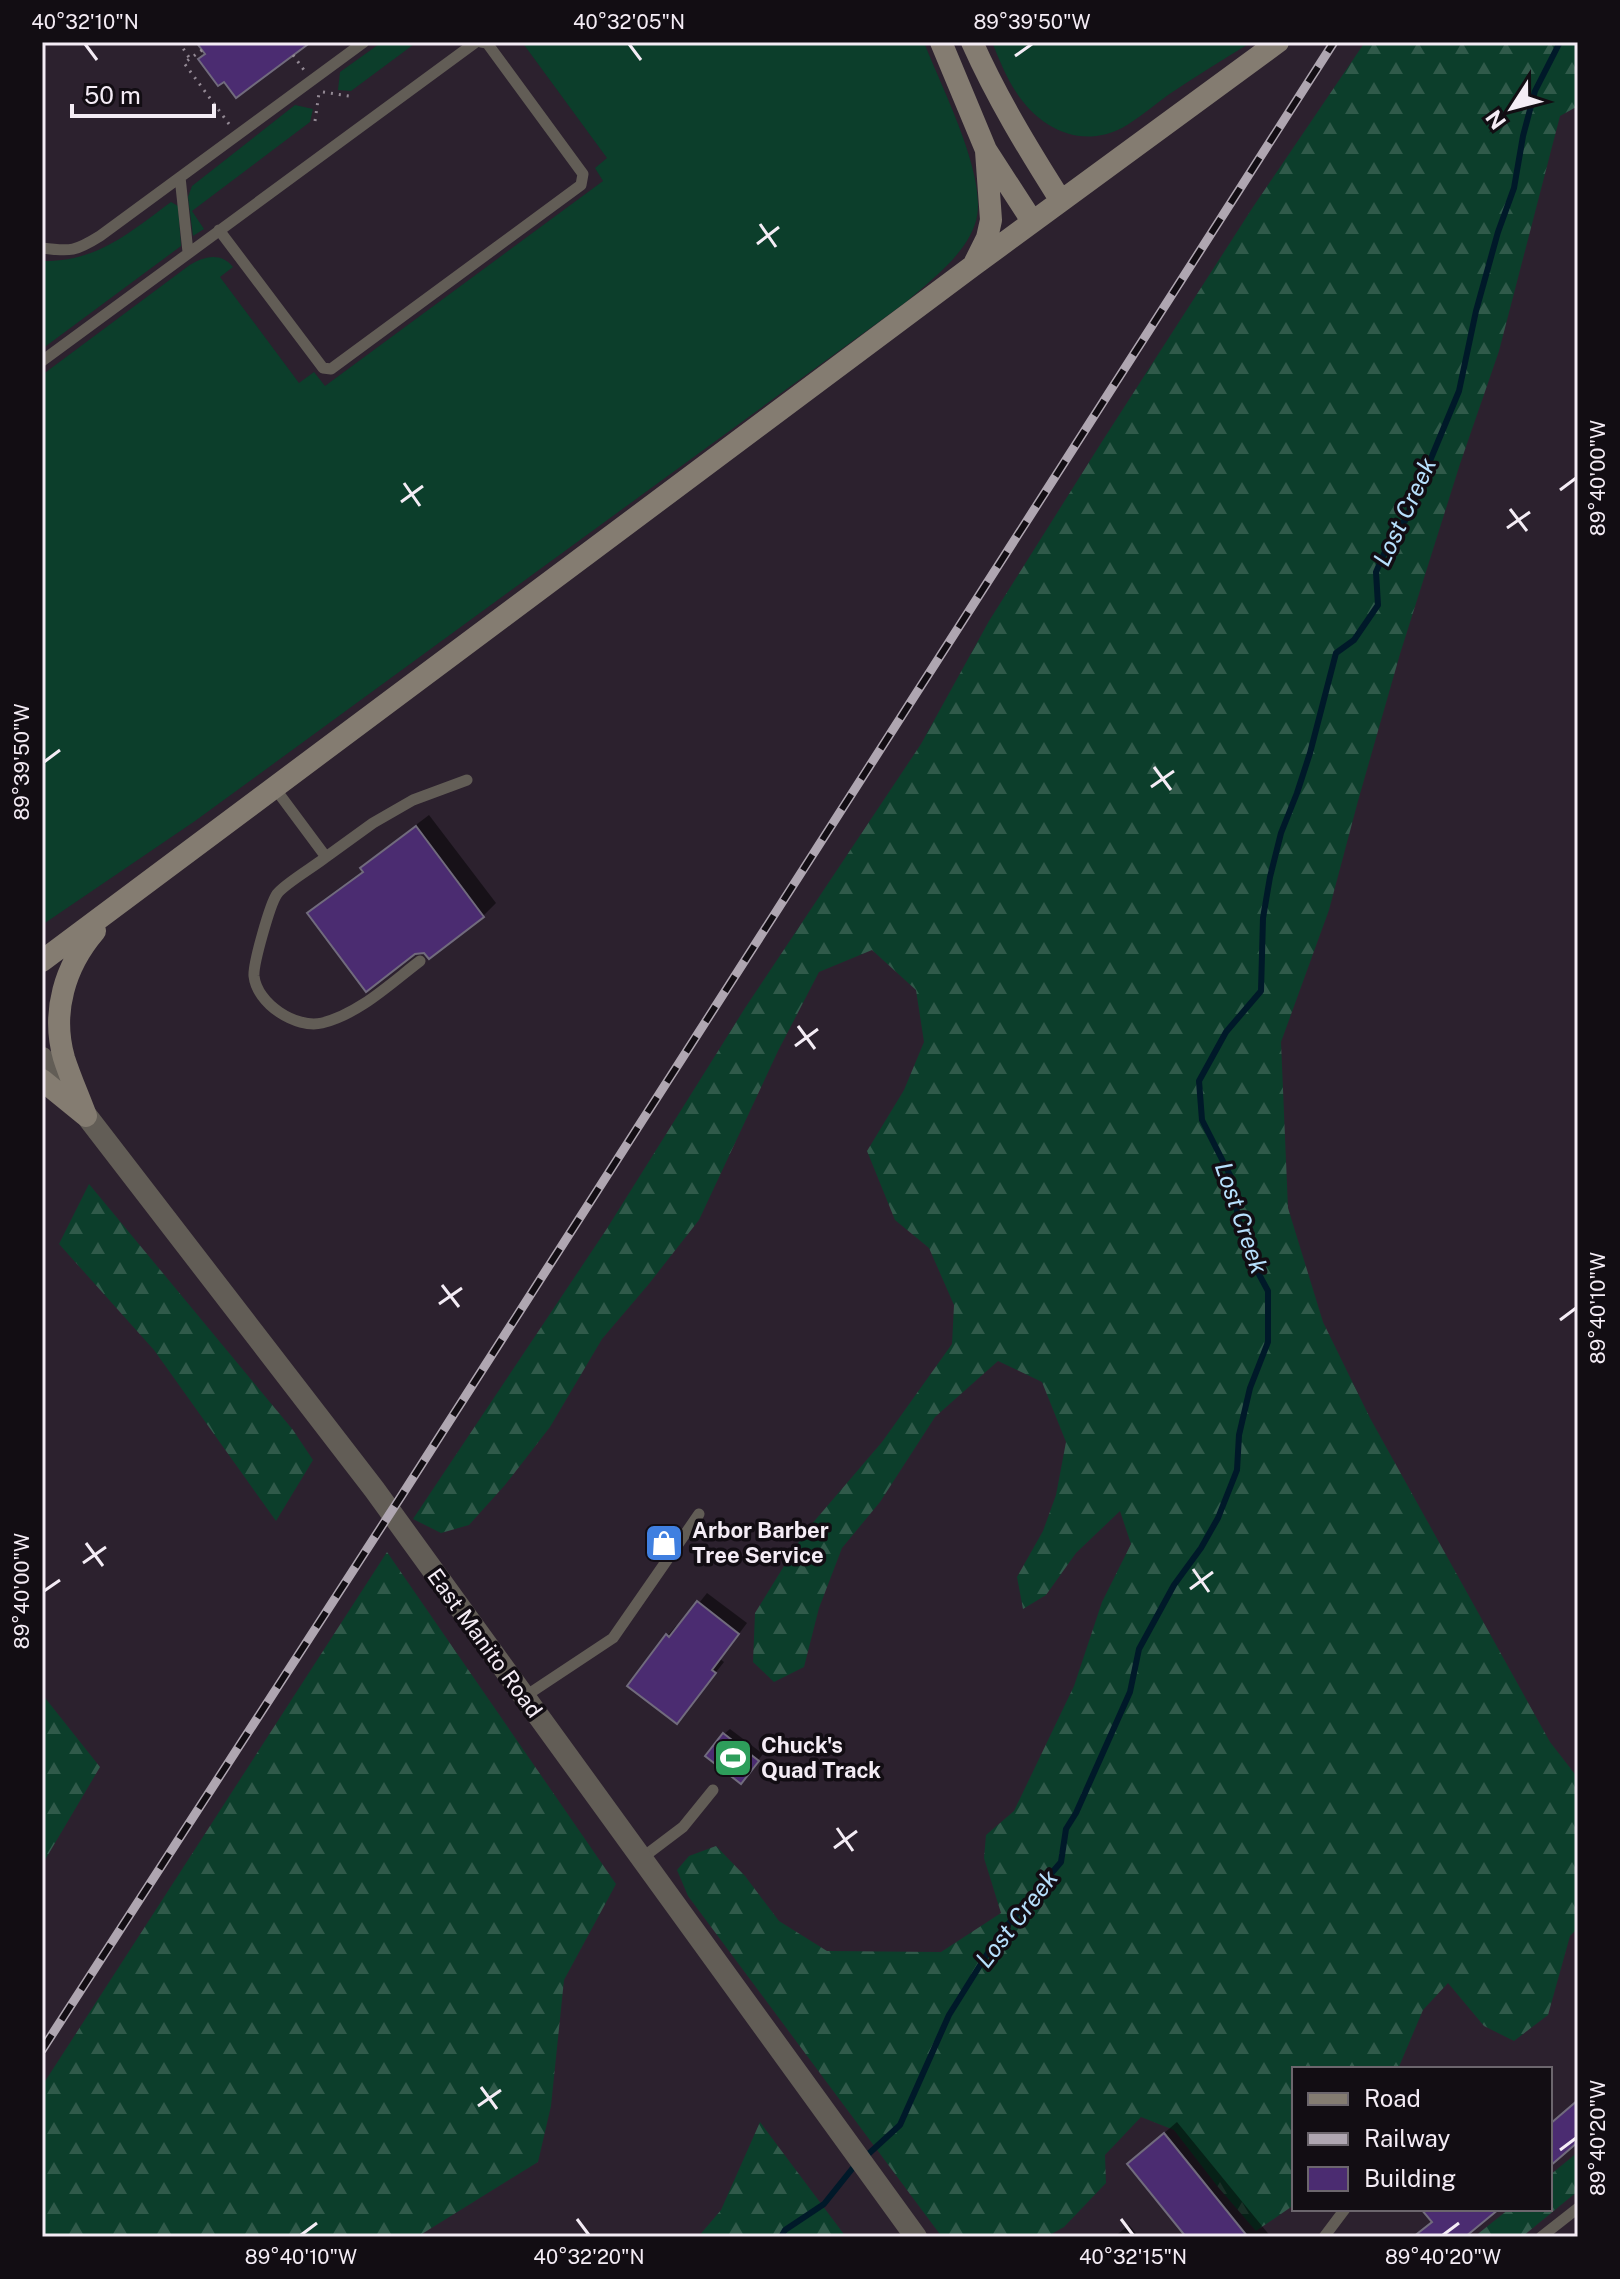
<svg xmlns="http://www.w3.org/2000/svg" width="1620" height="2279" viewBox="0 0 1620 2279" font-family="'Public Sans',sans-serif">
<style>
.grass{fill:#0c3e2b}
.forest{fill:url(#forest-firs)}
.shadow{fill:#0007}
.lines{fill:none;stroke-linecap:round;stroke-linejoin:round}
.stream{stroke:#001929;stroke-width:6}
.building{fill:#4b2c71;stroke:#716b7d;stroke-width:2}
.path{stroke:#938994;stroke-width:3;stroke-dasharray:2 6;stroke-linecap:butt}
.service{stroke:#625d56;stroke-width:11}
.tertiary{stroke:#625d56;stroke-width:22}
.secondary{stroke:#847c71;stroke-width:22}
.rail-casing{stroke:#afa6b1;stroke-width:9}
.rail{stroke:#120d13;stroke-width:6;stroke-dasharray:18;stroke-linecap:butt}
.ticks{fill:none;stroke:#f4ecf5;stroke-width:3}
.labels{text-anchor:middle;stroke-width:7;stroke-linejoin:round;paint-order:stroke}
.poi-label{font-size:22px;font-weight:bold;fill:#f4ecf5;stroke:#120d13;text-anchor:start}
.street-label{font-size:22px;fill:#f4ecf5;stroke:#120d13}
.water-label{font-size:24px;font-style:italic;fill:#b7e0fd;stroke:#120d13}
.neatline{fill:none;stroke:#f4ecf5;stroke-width:3}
.ticks-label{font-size:20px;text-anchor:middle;fill:#f4ecf5}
</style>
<defs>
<pattern id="forest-firs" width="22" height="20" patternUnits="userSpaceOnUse" patternTransform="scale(2)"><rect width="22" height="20" fill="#0c3e2b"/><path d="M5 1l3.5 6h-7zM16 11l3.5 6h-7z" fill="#305a4a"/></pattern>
</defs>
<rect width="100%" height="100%" fill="#2c212e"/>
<path class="grass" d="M382,42H417L351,91L338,90L340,72Z
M522,42H924C940,85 991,181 975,224C964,256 931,280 906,302L195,821L42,925V375L187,267C202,257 220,251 233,267L220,277L299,383L314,372L325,386L603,181L595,168L607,158Z
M992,42H1252C1223,59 1195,77 1168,95C1153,106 1138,119 1122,128C1081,149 1040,129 1016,92C1006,77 999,59 992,42Z
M295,105L313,109L310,122L192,211L204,229L193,236L188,197L192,186Z
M171,202L178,206L181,246L42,349V261C97,262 129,233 171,202Z"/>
<path class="forest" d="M1365,42H1578V106L1560,116L1499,351L1460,464L1400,654L1358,801L1329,910L1281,1042L1288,1208L1323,1322L1370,1418L1550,1742L1578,1778V1928L1570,1936L1548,2015L1514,2041L1484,2026L1448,1983L1423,2010L1398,2069H1294V2205L1256,2231L1218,2187L1174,2130L1141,2117L1105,2155L1106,2183L1064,2227L1046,2237H942L688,1896L677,1870L689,1856L716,1846L745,1876L779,1921L827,1951L941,1952L1001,1913L984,1858L986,1835L1014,1811L1074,1686L1102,1602L1131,1544L1120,1511L1076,1553L1046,1595L1023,1609L1017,1577L1043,1531L1056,1495L1066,1442L1042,1382L998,1361L935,1417L880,1502L842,1548L819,1608L804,1667L774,1682L753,1662L755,1613L805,1532L882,1442L952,1344L954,1305L929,1248L895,1220L867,1151L904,1090L924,1042L916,990L872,950L819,972L778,1051L699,1220L648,1285L602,1339L550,1427L505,1485L469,1525L441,1533L413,1519L606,1230L745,1008L921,744L989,621L1103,440L1253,207Z
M89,1184L293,1430L313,1460L276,1521L154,1350L59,1244Z
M387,1552L616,1884L564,1980L551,2106L538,2162L417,2237H42V2086Z
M42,1694L100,1767L42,1865Z
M760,2122L846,2237H698L721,2210Z
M1578,2152V2191L1522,2237H1474L1509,2209H1550V2175Z"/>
<path class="shadow" d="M429,815L496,903L483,916L425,951L310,913L323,900L364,870L363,869L375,856Z
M707,1593L747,1623L720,1659L724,1662L677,1721L667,1636L676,1626L679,1628Z
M730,1729L763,1754L747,1775L724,1734Z
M1177,2122L1271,2237H1189L1142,2152Z
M1129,2225L1139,2237H1114Z"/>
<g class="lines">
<path class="stream" d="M781,2237L785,2230L824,2204L852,2169L900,2125L949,2015L999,1935L1061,1862L1066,1829L1076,1813L1130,1692L1139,1649L1174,1585L1201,1548L1218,1518L1237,1470L1239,1435L1250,1388L1268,1342V1291L1254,1265L1238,1218L1232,1179L1202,1120L1199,1081L1226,1032L1261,991L1263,918L1270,877L1281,833L1297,793L1310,753L1336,653L1354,640L1378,605L1376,572L1396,527L1405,521L1459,391L1476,311L1498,232L1514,188L1523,136L1535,91L1560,42"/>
</g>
<path class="building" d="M196,42H311L236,98L224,82L218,86L198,59L205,54Z
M416,826L484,917L429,959L424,953L415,954L366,992L307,913L363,872L360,868Z
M697,1601L739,1634L712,1670L716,1673L677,1724L627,1686L666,1634L669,1637Z
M723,1733L759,1761L741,1784L705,1756Z
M1578,2100V2142L1550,2166V2124Z
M1164,2133L1248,2237H1186L1127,2164Z
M1421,2209H1499L1465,2237H1413L1432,2222Z"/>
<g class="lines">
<path class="path" d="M179,42L190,59
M202,50L184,63L229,124
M293,55L304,70
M323,92L349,96
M315,121L319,93"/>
<path class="service" d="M180,177L188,252
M219,230L323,368L331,369L581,185L583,174L487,43L481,42
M42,248C71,252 76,251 100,236L364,42
M42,361L476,42
M274,787L326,857C315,866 284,884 277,894C270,904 253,964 254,976C257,1004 296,1029 322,1023C359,1014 391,983 420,961
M326,857L373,823L413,800L467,780
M524,1697L613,1638L699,1514
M642,1858L683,1827L713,1790
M1324,2237L1345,2209
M1541,2237L1578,2208"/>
<path class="tertiary" d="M42,1058L374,1489L916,2237"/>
<path class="secondary" d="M941,42L986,150L1032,221
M972,42C997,98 1028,149 1061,201
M975,262L987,238L991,220L986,151
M42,961L974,265L1278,42
M42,1080L85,1115
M86,1116C79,1097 70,1077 64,1058C51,1012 65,966 95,931"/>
<defs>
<path id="rail" d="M42,2050L402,1495L1334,42"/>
</defs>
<use href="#rail" class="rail-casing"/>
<use href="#rail" class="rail"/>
</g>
<path class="ticks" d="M85,44L97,60M629,44L641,60M1015,56L1032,44M760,224L776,247M757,244L779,227M404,483L420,506M1560,490L1576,478M401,502L423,486M1510,509L1527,531M1507,528L1530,512M44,762L60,750M1154,767L1171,790M1151,787L1174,771M798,1026L815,1049M795,1046L818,1029M442,1285L459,1307M439,1304L462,1288M1560,1320L1576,1308M86,1543L103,1566M83,1563L106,1547M1193,1569L1209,1592M1190,1589L1213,1572M44,1591L60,1580M837,1828L853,1851M834,1848L857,1831M481,2087L497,2109M478,2106L501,2090M1560,2150L1576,2138M577,2219L589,2235M1121,2219L1133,2235M301,2235L317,2223M1443,2235L1459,2223"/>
<defs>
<symbol id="shop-square" viewBox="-11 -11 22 22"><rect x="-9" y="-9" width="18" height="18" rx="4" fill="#3f7fe0" stroke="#120d13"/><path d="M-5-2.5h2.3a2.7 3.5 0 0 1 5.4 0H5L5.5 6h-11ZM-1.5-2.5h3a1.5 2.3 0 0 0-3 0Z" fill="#fff"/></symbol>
<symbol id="stadium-square" viewBox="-11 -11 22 22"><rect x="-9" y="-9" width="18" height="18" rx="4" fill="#2e9e5b" stroke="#120d13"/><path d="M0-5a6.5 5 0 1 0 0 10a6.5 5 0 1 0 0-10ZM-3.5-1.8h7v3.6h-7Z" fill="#fff"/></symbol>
</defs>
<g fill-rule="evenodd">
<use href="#shop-square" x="642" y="1521" width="44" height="44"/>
<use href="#stadium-square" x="711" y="1736" width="44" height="44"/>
</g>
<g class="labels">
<g class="poi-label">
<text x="692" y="1538">Arbor Barber<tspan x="692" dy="25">Tree Service</tspan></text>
<text x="761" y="1753">Chuck's<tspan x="761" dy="25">Quad Track</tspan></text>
</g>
<g class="street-label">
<text transform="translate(485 1643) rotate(54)" y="8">East Manito Road</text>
</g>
<g class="water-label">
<text transform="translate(1405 512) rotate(-65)" y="8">Lost Creek</text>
<text transform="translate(1241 1218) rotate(71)" y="8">Lost Creek</text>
<text transform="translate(1017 1919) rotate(-52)" y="8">Lost Creek</text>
</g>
</g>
<rect width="1620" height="2279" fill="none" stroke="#120d13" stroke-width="88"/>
<rect x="1292" y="2067" width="260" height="144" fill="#120d13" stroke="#6c666d" stroke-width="2"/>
<rect x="1308" y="2093" width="40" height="12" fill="#847c71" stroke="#6c666d" stroke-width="2"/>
<text x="1364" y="2107" font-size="24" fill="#f4ecf5">Road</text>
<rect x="1308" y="2133" width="40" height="12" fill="#afa6b1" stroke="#6c666d" stroke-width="2"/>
<text x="1364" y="2147" font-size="24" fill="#f4ecf5">Railway</text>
<rect x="1308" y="2167" width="40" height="24" fill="#4b2c71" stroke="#6c666d" stroke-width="2"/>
<text x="1364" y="2187" font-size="24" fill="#f4ecf5">Building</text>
<g transform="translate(1512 108) rotate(234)" stroke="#120d13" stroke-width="6" paint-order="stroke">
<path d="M0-6L14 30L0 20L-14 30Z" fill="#f4ecf5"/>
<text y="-12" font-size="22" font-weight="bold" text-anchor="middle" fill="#f4ecf5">N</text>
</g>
<path d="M72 104v12h142v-12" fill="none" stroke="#f4ecf5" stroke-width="4"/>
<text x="84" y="104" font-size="24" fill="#f4ecf5" stroke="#120d13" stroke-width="6" paint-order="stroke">50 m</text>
<rect x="44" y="44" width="1532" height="2191" class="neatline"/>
<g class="ticks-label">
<text x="85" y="29">40°32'10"N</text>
<text x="629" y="29">40°32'05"N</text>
<text x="1032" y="29">89°39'50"W</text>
<text transform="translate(1598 478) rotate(-90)" y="7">89°40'00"W</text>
<text transform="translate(22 762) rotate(-90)" y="7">89°39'50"W</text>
<text transform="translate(1598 1308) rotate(-90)" y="7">89°40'10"W</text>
<text transform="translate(22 1591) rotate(-90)" y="7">89°40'00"W</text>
<text transform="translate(1598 2138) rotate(-90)" y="7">89°40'20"W</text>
<text x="301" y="2264">89°40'10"W</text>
<text x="589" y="2264">40°32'20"N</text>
<text x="1133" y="2264">40°32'15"N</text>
<text x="1443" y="2264">89°40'20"W</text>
</g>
</svg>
